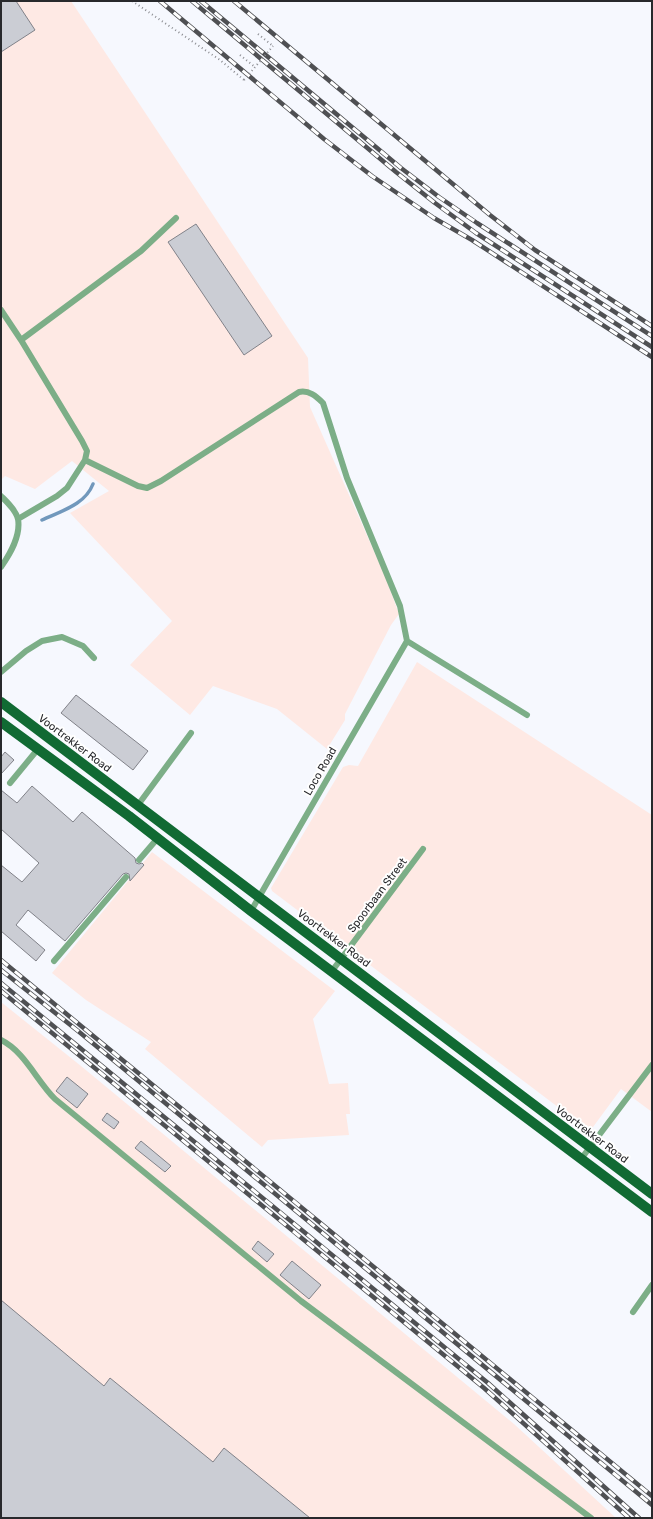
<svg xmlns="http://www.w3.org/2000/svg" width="653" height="1519" viewBox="0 0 653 1519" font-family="Rubik,sans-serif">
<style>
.industrial{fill:#fee9e4}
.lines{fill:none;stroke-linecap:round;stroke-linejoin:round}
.stream{stroke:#7198bc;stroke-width:3.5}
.building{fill:#cbcdd4;stroke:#818289}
.path{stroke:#8c8d92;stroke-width:2;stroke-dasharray:1 3;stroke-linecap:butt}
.lane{stroke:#7cae87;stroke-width:6}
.primary{stroke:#116a33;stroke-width:10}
.rail-casing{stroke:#4f5053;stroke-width:4.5}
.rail{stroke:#fff;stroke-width:3;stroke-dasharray:9;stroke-linecap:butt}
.path-bridge{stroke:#8c8d92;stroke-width:2;stroke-dasharray:1 3;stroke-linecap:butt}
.labels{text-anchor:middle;stroke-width:4;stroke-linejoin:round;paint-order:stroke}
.street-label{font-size:11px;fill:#28292c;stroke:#fff}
</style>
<rect width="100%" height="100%" fill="#f6f8fe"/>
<path class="industrial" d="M1,1H71L308,358L310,407L385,576L399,614L391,625L345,714V720L327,749L277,709L213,686L190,715L130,665L172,621L70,513L109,491L72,461L35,489L5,476L1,480Z
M417,662L652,815V1112L621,1089L593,1127L587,1129L272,891L271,888L343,767L349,765L358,766Z
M152,852L335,991L313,1019L329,1084L348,1083L350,1114H346L349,1135L268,1140L262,1147L145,1049L151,1042L86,1000L52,973Z
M1,1002L81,1066L514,1424L616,1518H1Z"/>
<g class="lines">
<path class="stream" d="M42,520C61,511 85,505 93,484"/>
</g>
<path class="building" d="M1,1H16L35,30L1,52Z
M196,224L272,336L244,355L168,242Z
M76,695L148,751L133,770L61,713Z
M5,752L14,760L1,774V757Z
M32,786L73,822L82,812L135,858L136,863L139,864L142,863L144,865L130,881L129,874L126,873L123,874L65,941L28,910L16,925L45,950L36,961L1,931V865L22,882L39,863L1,829V790L17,803Z
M67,1077L88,1094L77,1108L56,1091Z
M107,1113L119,1122L114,1129L102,1120Z
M141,1141L171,1166L165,1172L135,1148Z
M258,1241L274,1254L267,1262L252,1249Z
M292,1261L321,1285L309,1299L280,1275Z
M1,1300L104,1386L110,1378L213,1462L224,1448L310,1518H1Z"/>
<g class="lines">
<path class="path" d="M132,1L220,60L244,80
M258,34L273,46
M240,55L255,67"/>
<path class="lane" d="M1,310L21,340L82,441L87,451L85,460L67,488L57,496L18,519
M21,340L141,251L176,218
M85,460L138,486L147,488L161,481L299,392C309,390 316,396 323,403L347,478L400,606L407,641L527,715
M1,496C7,502 16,510 18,519C21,536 10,554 1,567
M1,672L26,651L42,641L62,637L83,646L94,658
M10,783L38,749
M138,805L191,733
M139,860L157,839
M251,911L407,641
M54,961L126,877
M332,971L423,849
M1,1040C25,1052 36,1080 55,1099L301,1301L591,1518
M581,1159L652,1065
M633,1312L652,1285"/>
<path class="primary" d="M1,702L652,1194
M1,722L129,816L251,911L652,1212"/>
<defs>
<path id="rail" d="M160,1L324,139L372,176L434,218L472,240L652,357
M192,1L396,172L435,203L476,233L652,347
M201,1L401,168L439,197L477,223L652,336
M234,1L490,215L535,250L652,326
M1,960L652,1496
M1,970L78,1031L652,1505
M1,983L488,1383L639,1518
M1,991L484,1388L629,1518"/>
</defs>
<use href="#rail" class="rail-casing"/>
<use href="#rail" class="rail"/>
<path class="path-bridge" d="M244,80L273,46"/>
</g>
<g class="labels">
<g class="street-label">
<text transform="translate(75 743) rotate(37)" y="4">Voortrekker Road</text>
<text transform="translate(320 771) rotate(-60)" y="4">Loco Road</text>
<text transform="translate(377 895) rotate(-53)" y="4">Spoorbaan Street</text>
<text transform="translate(334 938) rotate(37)" y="4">Voortrekker Road</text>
<text transform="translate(592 1134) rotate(37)" y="4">Voortrekker Road</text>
</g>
</g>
<rect width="653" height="1519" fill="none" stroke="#28292c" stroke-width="4"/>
</svg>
